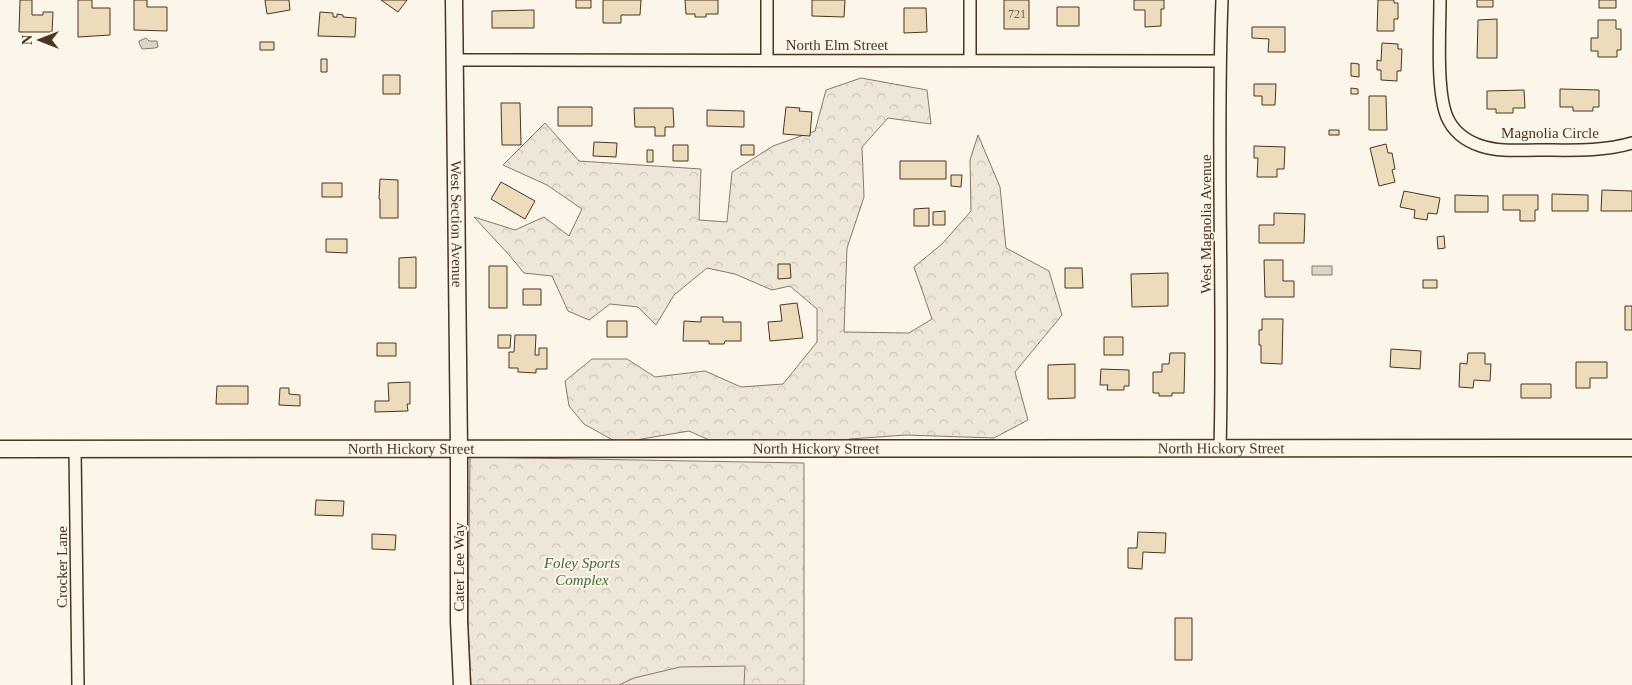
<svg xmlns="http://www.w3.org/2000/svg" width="1632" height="685" viewBox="0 0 1632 685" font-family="Georgia,serif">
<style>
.forest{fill:url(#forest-crowns);stroke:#887966}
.parking{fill:#ede7d9;stroke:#887966}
.water{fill:#dcd4c6;stroke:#887966}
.building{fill:#ecdcbc;stroke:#4a3520}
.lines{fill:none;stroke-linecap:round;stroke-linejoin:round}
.street-casing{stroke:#4a3520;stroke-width:14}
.secondary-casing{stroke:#4a3520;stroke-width:19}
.street{stroke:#fbf6e9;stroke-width:11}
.secondary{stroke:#fbf6e9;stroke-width:16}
.labels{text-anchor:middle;stroke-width:4;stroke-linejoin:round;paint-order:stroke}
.number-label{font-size:12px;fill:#725f47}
.street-label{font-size:15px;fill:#4a3520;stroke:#fbf6e9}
.park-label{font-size:15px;font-style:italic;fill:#436837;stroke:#fbf6e9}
</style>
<defs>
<pattern id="forest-crowns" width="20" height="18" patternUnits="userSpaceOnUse" patternTransform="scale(1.25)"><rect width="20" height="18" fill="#ede6d9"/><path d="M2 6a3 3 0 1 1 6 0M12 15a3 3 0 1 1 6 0" fill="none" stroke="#cdc6ba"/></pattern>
</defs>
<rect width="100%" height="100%" fill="#fbf6e9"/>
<path class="forest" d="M861,78L927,90L931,124L888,118L862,147L864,197L847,248L844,332L909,333L932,319L914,267L942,244L971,211L970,160L978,135L1000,187L1006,248L1049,271L1062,315L1015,372L1028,420L994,438L906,435L850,439L784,455L716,443L689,431L618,443L584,424L569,406L565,381L592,359H627L655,377L705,371L741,387L783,384L817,342V309L790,286L772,290L735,274L707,268L674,295L656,325L638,307L610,304L589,320L568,311L552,276L524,273L510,256L474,217L515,230L544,217L569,236L582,209L547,185L503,165L545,123L579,161L701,169L699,220L727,222L732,172L773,146L815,131L826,90Z
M470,457L804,463V685H471L468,623Z"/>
<path class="parking" d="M745,666L744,685H619L634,678L680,667Z"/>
<path class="water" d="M146,38L149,41H157L158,47L155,48L142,49L139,43V41Z
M1312,266H1332V275H1312Z"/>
<path class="building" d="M20,0H32V15H43V12H53L52,32H19Z
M78,0H92V8H110V35L78,37Z
M134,0H147V7H167V31L134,30Z
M265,0H289L290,10L267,14Z
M381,0H407L398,12Z
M576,0H591V8H576Z
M603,0H641L640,15H621V23H603Z
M685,0H718V14H706V17H695V14H686Z
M812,0H845L844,17L812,16Z
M1004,0H1029V29H1004Z
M1134,0H1164V9H1161V26L1145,27V10H1134Z
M1378,0H1394V3H1398V19H1394V31H1377Z
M1477,0H1493V7H1477Z
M1599,0H1616V8H1599Z
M1057,7H1079V26H1057Z
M904,8H926L927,32L904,33Z
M534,10V28H492V11Z
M320,12L333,13V17H337V14L343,15V17L356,18L355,37L318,36Z
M1497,19V58H1477L1478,20Z
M1598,20H1616V29H1621V50H1617V57H1598V51H1591V38H1598Z
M1252,27H1285V52H1268L1269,39L1252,38Z
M260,42H274V50H260Z
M1382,43L1398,44V49H1402L1401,71H1397V81L1381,80V70H1377V60L1381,61Z
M321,59H327V72H321Z
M1351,63L1359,64V77L1351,76Z
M383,75H400V94H383Z
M1254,84H1276L1275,105H1262V96H1254Z
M1351,88L1358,89V94H1351Z
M1560,89L1599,90V107H1593V111H1573V107H1560Z
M1524,90L1525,108H1513V113H1496V109H1487V91Z
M1369,96H1386L1387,130H1369Z
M501,103H520L521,145H502Z
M558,107H592V126H558Z
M786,107L800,108L799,111L812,112L810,136L783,134Z
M634,108H673L674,127H665V136H655V127H635Z
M707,110L744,111V127L707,126Z
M1329,130H1339V135H1329Z
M594,142L617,143L616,157L593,156Z
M1386,144L1388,153H1392L1395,169L1392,170L1395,182L1379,186L1370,148Z
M673,145H688V161H673Z
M741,145H754V155H741Z
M1254,146L1285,147L1284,169H1277V177H1257L1258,158H1254Z
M647,150H653V162H647Z
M900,161H946V179H900Z
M951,175H962L961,187L951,186Z
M380,179L398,180V218H380V199H379Z
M501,182L535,201L525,219L491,199Z
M322,183H342V197H322Z
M1602,190L1632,191V211H1601Z
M1404,191L1440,198L1437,214L1428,213L1427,220L1414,218L1415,210L1400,207Z
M1552,194L1588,195V211H1552Z
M1455,195L1488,196V212H1455Z
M1503,195H1538V210H1535V221H1520V210H1503Z
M929,208V226H914V209Z
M945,211V225H933V212Z
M1274,213L1305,214L1304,243H1259V225H1274Z
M1444,236L1445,248L1438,249L1437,237Z
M326,239H347V253L326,252Z
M416,257V288H399V258Z
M1264,260H1283V281H1294V297H1265Z
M778,264H790L791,278L778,279Z
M489,266H507V308H489Z
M1065,268H1082L1083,288H1065Z
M1168,273V306L1132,307L1131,274Z
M1423,280H1437V288H1423Z
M523,289H541V305H523Z
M797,303L803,338L770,341L768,322L782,321L780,305Z
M1625,306H1632V330H1625Z
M701,317H723V322H741V341H725L724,344H709V341H683L684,321L701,322Z
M1262,319H1283L1282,364L1261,363V345H1259V330H1262Z
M607,321H627V337H607Z
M498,335H511L510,348H498Z
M515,335H536L535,355H539V348H547V369H536V373L518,372V368H509V352H514Z
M1104,337H1123V355H1104Z
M377,343H396V356H377Z
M1391,349L1421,351L1420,369L1390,367Z
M1170,353H1185L1184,393H1172V396H1159V393H1153V372H1162V364H1169Z
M1468,353H1485V364H1491L1490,381L1474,380L1473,388L1459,387L1460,363L1467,364Z
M1576,362H1607V378H1590V388H1576Z
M1075,364V398L1048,399V365Z
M1101,369L1129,370V386H1124V390H1107L1108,385H1100Z
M410,382V404H407L408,411L375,412V401H389L388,383Z
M1521,384H1551V398H1521Z
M217,386H248V404H216Z
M280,388H289V394L300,395V406L279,405Z
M316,500L344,501L343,516L315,515Z
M1138,532L1166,533L1165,553L1143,552L1142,569L1128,568V548H1137Z
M372,534L396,535L395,550L372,549Z
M1175,618H1192V660H1175Z"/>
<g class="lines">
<defs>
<path id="street" d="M767,0V60
M970,0V60
M1440,0C1440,31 1436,91 1447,117C1453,131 1466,141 1481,146C1499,152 1519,150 1538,150C1569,150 1602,152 1632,143
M454,60L1220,61
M1220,448C1224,299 1216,149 1222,0
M75,449L78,685"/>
<g id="secondary">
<path id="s1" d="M454,0L459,449V621L462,685"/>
<path id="s2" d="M0,449L1632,448"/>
</g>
</defs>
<use href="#street" class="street-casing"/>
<use href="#secondary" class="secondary-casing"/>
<use href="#street" class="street"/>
<use href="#secondary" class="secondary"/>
</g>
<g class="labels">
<g class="number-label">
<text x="1017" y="18">721</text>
</g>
<g class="street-label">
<text x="837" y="50">North Elm Street</text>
<text x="1550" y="138">Magnolia Circle</text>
<text dy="5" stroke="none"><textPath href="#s1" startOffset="224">West Section Avenue</textPath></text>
<text transform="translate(1206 224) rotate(-90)" y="5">West Magnolia Avenue</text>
<text dy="5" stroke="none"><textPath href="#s2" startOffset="816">North Hickory Street</textPath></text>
<text dy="5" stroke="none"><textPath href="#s2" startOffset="1221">North Hickory Street</textPath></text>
<text dy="5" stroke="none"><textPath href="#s2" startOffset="411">North Hickory Street</textPath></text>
<text transform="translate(62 567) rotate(-90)" y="5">Crocker Lane</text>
<text transform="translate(459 567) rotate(-90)" y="5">Cater Lee Way</text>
</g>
<g class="park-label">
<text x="582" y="568">Foley Sports<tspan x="582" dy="17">Complex</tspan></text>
</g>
</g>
<g transform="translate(40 40) rotate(270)" stroke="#fbf6e9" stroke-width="4" paint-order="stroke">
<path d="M0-4L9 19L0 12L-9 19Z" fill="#4a3520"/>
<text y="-8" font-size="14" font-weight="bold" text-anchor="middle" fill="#4a3520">N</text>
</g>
</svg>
